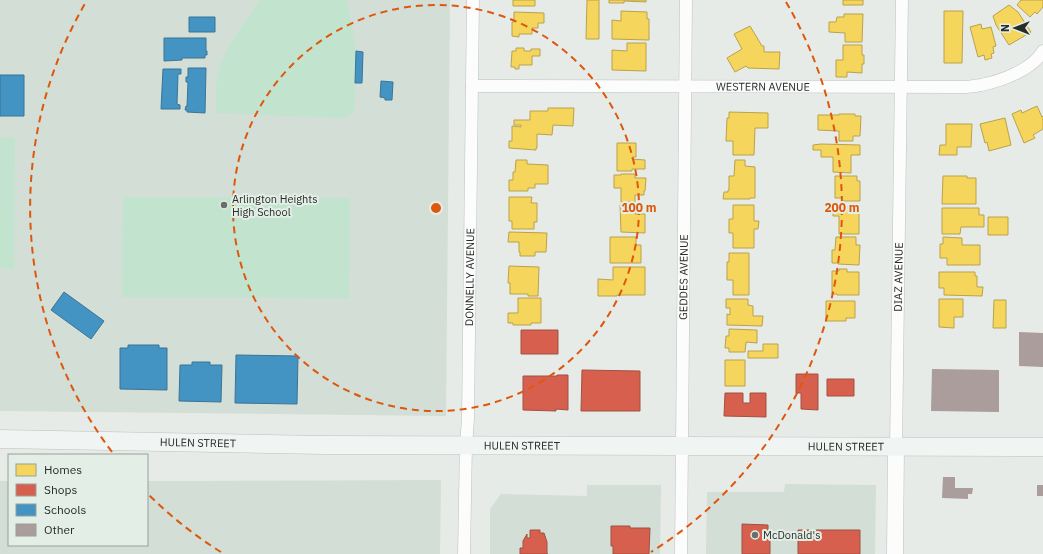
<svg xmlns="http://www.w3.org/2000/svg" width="1043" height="554" viewBox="0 0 1043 554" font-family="'IBM Plex Sans',sans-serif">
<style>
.built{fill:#d2ded6}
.green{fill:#c2e3ce}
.homes{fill:#f6d55c;stroke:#b8a24d}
.shops{fill:#d6604d;stroke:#a25042}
.schools{fill:#4393c3;stroke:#3b7495}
.building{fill:#aa9d9c}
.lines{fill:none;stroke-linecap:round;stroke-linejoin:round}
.minor-casing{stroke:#bec2bf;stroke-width:13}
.tertiary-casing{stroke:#bec2bf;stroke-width:17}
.secondary-casing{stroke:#bec2bf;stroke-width:19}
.minor{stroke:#fbfcfb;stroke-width:12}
.tertiary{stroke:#fbfcfb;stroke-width:16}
.secondary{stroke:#f0f4f2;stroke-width:18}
.ring{fill:none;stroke:#de570d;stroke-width:2;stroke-dasharray:7 5}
.poi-dot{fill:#6a6f6c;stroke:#e3eee6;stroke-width:1.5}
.labels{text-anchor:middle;stroke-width:4;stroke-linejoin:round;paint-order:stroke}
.street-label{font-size:11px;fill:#282c29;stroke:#e3eee6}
.poi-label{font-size:11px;fill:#282c29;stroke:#e3eee6;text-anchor:start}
.centre{fill:#de570d;stroke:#e3eee6;stroke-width:2}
.ring-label{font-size:12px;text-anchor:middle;font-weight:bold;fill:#de570d;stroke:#e3eee6;stroke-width:4;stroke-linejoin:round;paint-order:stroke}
</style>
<rect width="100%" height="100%" fill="#e6ebe7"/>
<path class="built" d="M0,0H450L446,416L0,411Z
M441,480L440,554H0V481H9V545H147V481Z
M785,484L876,485L875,554H706L707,492H784Z
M587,485H661L660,554H490V509L501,494L587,496Z"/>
<path class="green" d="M260,0H347L356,49L355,110L346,118L216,113C216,99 215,83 219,70C227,44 245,22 260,0Z
M0,137H15L14,269L0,268Z
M123,197L350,198L349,298L122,297Z"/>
<path class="homes" d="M513,0H535V6H513Z
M587,0H599V39H586Z
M609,0H646V2L624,1V3H609Z
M843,0H863V5H843Z
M1021,0H1043V7L1037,14L1035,12L1030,17L1017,5Z
M1009,5L1018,12L1031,32L1009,45L996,25L993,16Z
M621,11L647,12V19H649V40L612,39V20L621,21Z
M944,11H963L962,63H944Z
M514,12L544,13V23H538V28H532V34H519V37L512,36V22H514Z
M844,14H863L862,42H845V33L829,32V22H836L837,17H844Z
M981,24L982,29L991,27L996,46L993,47L994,53L991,54L992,58L985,60L984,55L978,57L970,27Z
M750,26L762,46H764V52H780L779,69L748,68L746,66L735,72L727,58L742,49L734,34Z
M627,43H646V71L612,70V50L627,51Z
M843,45H862V55H864V64H862V73L847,72V77H836V60H843Z
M516,48H524V51H531V49H540V56H532V65H519V69H515V67H511L512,51H516Z
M1037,106L1042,117L1043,116V129L1033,135L1035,138L1024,143L1012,114L1021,110L1022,113Z
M548,108H574L573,126L553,125L552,135L537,134V148H536V150L509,148V141H512V126L521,127V125H514V120H530V111H548Z
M729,112L768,113V128H755L754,155H733V141H726L727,118H729Z
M839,114H855V116H861L860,136H853V141H839V131L818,130V115H839Z
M1005,118L1011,145L989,151L987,142L985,143L980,124Z
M946,124H972L971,147H957V155H939L940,145H946Z
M617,143H636V157H632V159L645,160V169H632V171H617Z
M821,144L860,145V155H851V173L833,172V157H821V150H813V145Z
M516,160H527V164L548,165V184H535V188H528V191H509V180H513V172H515Z
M735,160H745V166L755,167V198H750V199H723L724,192H728V190H729V176H734Z
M621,174H635V178H646L645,191H644V195H635V202H621V188H614V175H621Z
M835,176H857V181H860V201H842V198H835Z
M943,176H967V178H976V204H942Z
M509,197H532L531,203H537V222H534V229H512V221H509Z
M620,205H635V214H645V233L621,232Z
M733,205H754V221H759L758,229H754V248H733V233H729V219H733Z
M833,206L857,207V213H859V234H839V216H833Z
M942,208H979V215H984V227H961L960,234H942Z
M988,217H1008V235H988Z
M509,232L547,233L546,252H535V256H520V252H519V242H508Z
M610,237H636V245H641V263H610Z
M836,237H856V245H860L859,265L838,264V263H832V250H835Z
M943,237L962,238V245H980V265H947V258H940V244H943Z
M729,253H749V295H733V280H727V262H729Z
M509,266L539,267L538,296H528V294H510V283H508Z
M613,267H645V295H617V296H598V279L613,280Z
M839,269H847V272H859V295H837V294H832V271H839Z
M939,272H975V276H977V287H983L982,296L944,295V288H939Z
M518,298H541V323H531V325H513V323H508V313H518Z
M726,299H748V305L753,306V316H763L762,326L727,325V314L730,315V308H726Z
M939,299H963V317H954V328L939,327Z
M994,300H1006V328H993Z
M826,301H855V318H846V321H826Z
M729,329L757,330V343L746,342L745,352H729V348H725L726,336H729Z
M763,344H778V358H748V351H763Z
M725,360H745V386H725Z"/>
<path class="shops" d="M521,330H558V354H521Z
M582,370L640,371V411H581Z
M796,374H818V410L801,409V393H796Z
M557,375H568V410L556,409V411L523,410V376H557Z
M827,379H854V396H827Z
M725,393H743V403H750V393H766V417L724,416Z
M742,524L768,525V540H770V554H742Z
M611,526H630V528H650L649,554H613V546H611Z
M530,530H540V533H544L547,542V554H548H520V548H523V541L527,534V538H530Z
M798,530H860V554H798Z"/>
<path class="schools" d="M189,17H215V32H189Z
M164,38H206V51H207V55H205V58H182V60L164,61Z
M356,51L363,52L362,83H355Z
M188,68H206L205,113L187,112V110H185L186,106H187L188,82H186V77H188Z
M163,69H181V74H178L177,104L180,105V109H161Z
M0,75H24V116H0Z
M381,81L393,82L392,100H385V98L380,97Z
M64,292L104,321L91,339L51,310Z
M128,345H159V348H167V390L120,389V348H128Z
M236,355L298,356L297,404L235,403Z
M192,362H210V365H222L221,402L179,401L180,365H192Z"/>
<path class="building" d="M1019,332L1043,333V367L1019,366Z
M932,369L999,370V412L931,411Z
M943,477H955V488H973L972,494H968V499L942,498Z
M1037,485H1043V496H1037Z"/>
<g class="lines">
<defs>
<g id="minor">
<path id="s1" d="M472,86L962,87C968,87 975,86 981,85C1001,81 1032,70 1043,51"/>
<path id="s2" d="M896,447L902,0"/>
<path id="s3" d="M464,554L466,445L468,419L473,0"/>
<path id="s4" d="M681,554L686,0"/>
</g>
<path id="tertiary" d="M895,554L896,447"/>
<g id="secondary">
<path id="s5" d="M0,439L322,445L1043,447"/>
</g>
</defs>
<use href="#minor" class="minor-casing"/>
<use href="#tertiary" class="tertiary-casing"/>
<use href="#secondary" class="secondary-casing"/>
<use href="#minor" class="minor"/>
<use href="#tertiary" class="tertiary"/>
<use href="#secondary" class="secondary"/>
</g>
<g class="ring">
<circle cx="436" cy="208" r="203"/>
<path d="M221 552A406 406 0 0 1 149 495M112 452A406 406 0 0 1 86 2M786 2A406 406 0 0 1 651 552"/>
</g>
<g class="poi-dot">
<circle cx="224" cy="205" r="4"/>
<circle cx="755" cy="535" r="4"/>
</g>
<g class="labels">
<g class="street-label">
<text dy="4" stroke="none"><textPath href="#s1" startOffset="291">WESTERN AVENUE</textPath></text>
<text dy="4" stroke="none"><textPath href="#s3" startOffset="277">DONNELLY AVENUE</textPath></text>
<text dy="4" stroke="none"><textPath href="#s4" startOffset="277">GEDDES AVENUE</textPath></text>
<text dy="4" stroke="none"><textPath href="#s2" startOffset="170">DIAZ AVENUE</textPath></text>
<text dy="4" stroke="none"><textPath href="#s5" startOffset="198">HULEN STREET</textPath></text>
<text dy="4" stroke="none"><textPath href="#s5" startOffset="522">HULEN STREET</textPath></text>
<text dy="4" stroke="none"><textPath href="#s5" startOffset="846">HULEN STREET</textPath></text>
</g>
<g class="poi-label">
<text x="232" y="203">Arlington Heights<tspan x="232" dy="13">High School</tspan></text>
<text x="763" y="539">McDonald's</text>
</g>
</g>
<circle cx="436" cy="208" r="6" class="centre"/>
<g class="ring-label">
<text x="639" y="212">100 m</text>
<text x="842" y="212">200 m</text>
</g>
<rect x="8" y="454" width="140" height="92" fill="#e3eee6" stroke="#98a09a"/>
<rect x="16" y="464" width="20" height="12" fill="#f6d55c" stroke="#98a09a"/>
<text x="44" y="474" font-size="12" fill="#282c29">Homes</text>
<rect x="16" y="484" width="20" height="12" fill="#d6604d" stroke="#98a09a"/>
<text x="44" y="494" font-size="12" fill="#282c29">Shops</text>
<rect x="16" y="504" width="20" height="12" fill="#4393c3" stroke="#98a09a"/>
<text x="44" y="514" font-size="12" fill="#282c29">Schools</text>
<rect x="16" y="524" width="20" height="12" fill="#aa9d9c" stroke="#98a09a"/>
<text x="44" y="534" font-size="12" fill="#282c29">Other</text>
<g transform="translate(1015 28) rotate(270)" stroke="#e3eee6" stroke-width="3" paint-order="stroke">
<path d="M0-3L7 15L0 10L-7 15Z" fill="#282c29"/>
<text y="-6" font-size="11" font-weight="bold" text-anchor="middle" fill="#282c29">N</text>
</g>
</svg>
